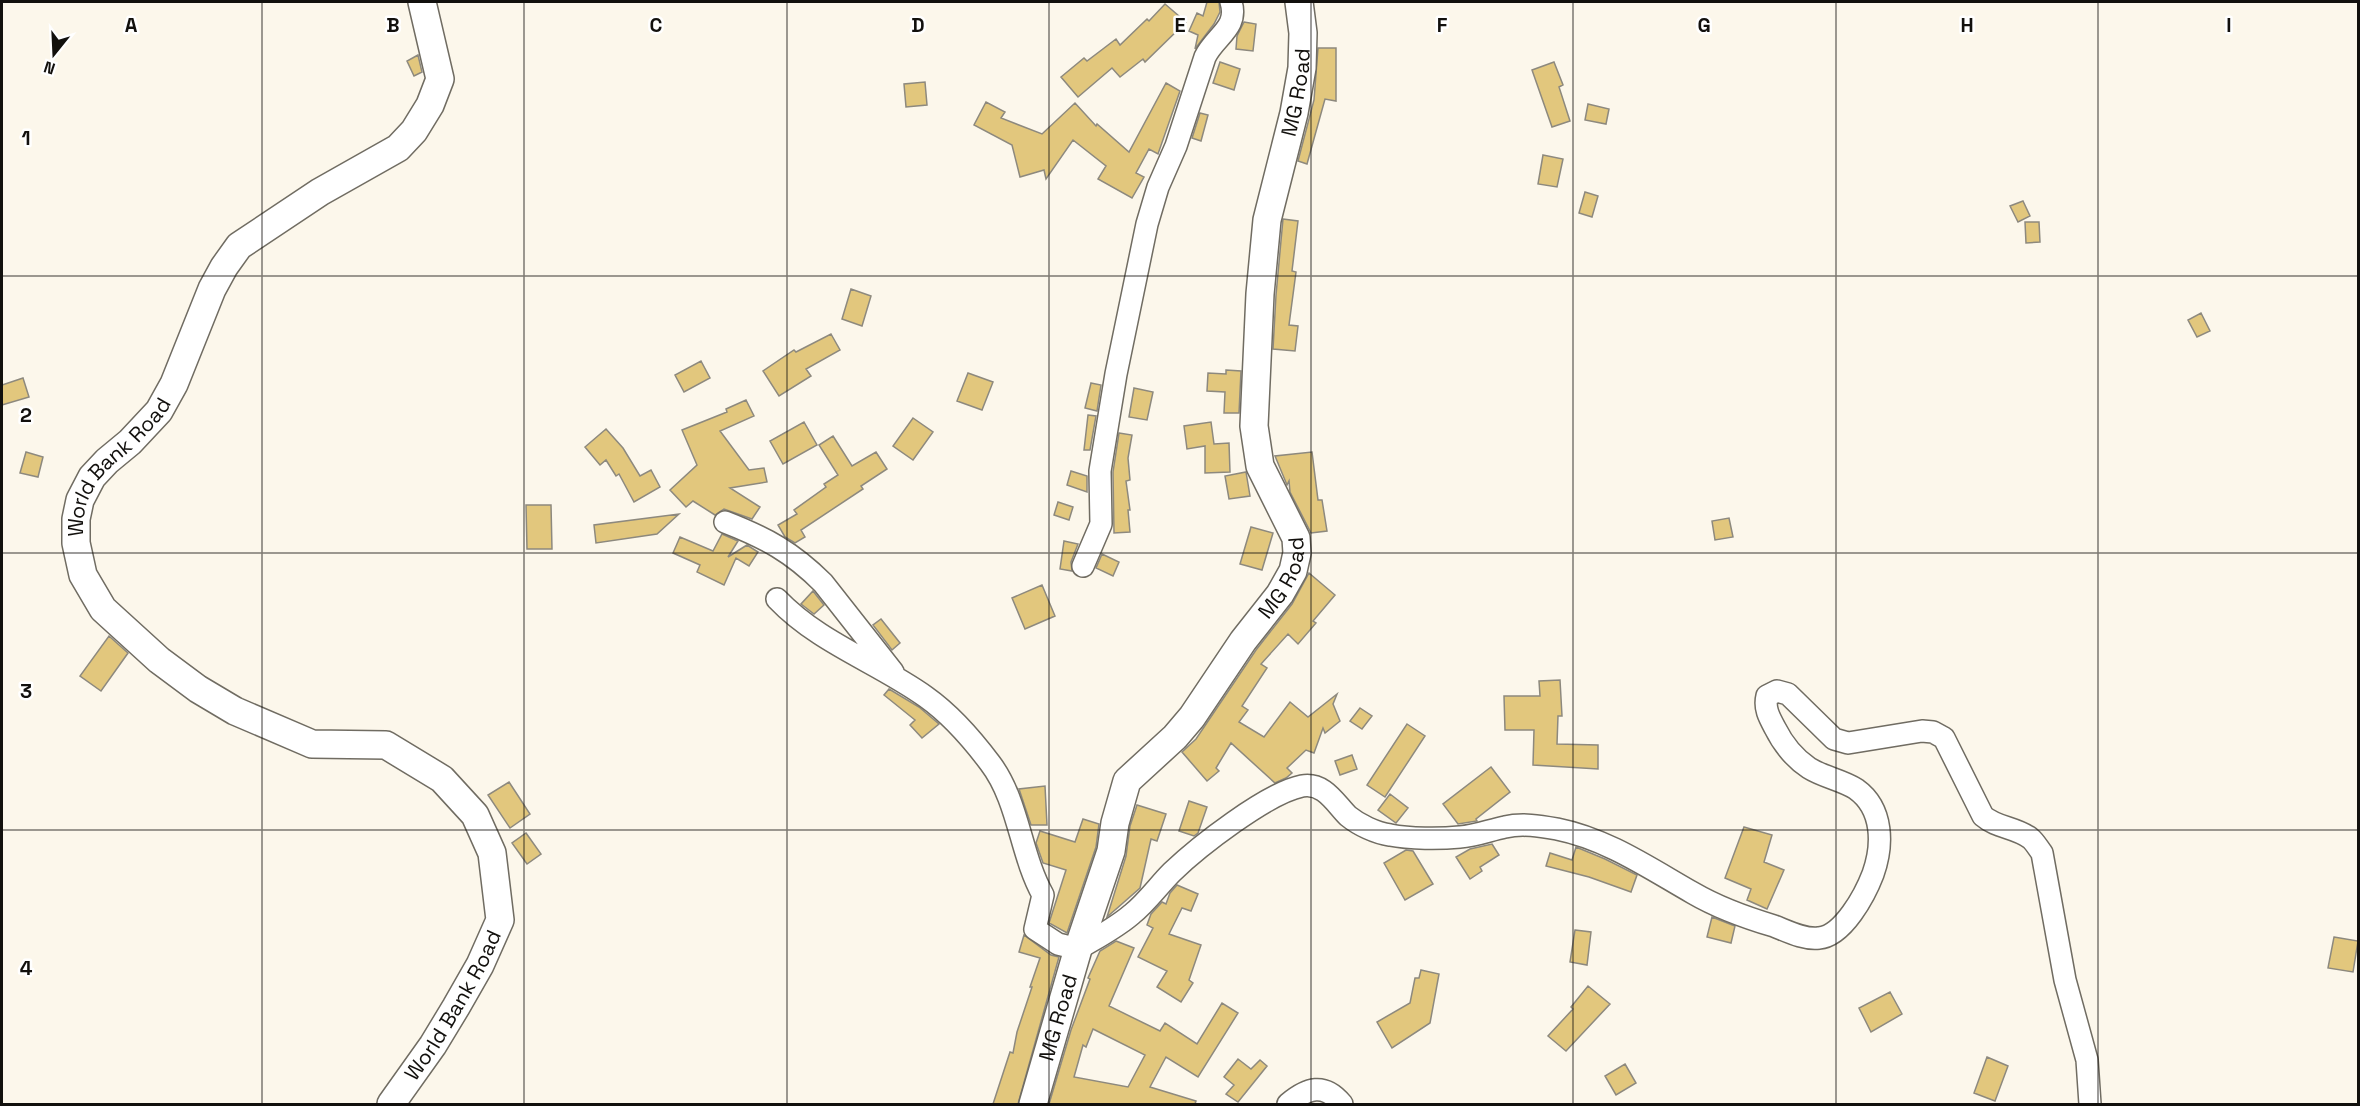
<svg xmlns="http://www.w3.org/2000/svg" width="2360" height="1106" viewBox="0 0 2360 1106" font-family="'Space Grotesk',sans-serif">
<style>
.building{fill:#e2c77d;stroke:#8d897e;stroke-width:1.5;fill-rule:evenodd}
.lines{fill:none;stroke-linecap:round;stroke-linejoin:round}
.minor-casing{stroke:#706c62;stroke-width:24}
.major-casing{stroke:#706c62;stroke-width:30}
.minor{stroke:#fff;stroke-width:21}
.major{stroke:#fff;stroke-width:27}
.grid{fill:none;stroke:#12100d;stroke-width:1.5;stroke-opacity:0.55}
.labels{text-anchor:middle;stroke-width:5;stroke-linejoin:round;paint-order:stroke}
.street-label{font-size:21px;fill:#12100d;stroke:#fff}
.grid-label{font-size:20px;text-anchor:middle;font-weight:bold;fill:#12100d;stroke:#fff;stroke-width:5;stroke-linejoin:round;paint-order:stroke}
</style>
<rect width="100%" height="100%" fill="#fcf7eb"/>
<path class="building" d="M1207,2H1219L1220,12L1214,24L1195,49L1198,35L1189,31L1197,13L1203,16Z
M1165,4L1186,22L1145,62L1143,59L1120,77L1112,68L1078,97L1061,77L1084,58L1087,61L1116,39L1120,45L1147,19L1149,21Z
M1244,22L1256,24L1253,51L1236,49L1237,36Z
M1318,48H1336V101L1325,99L1307,164L1298,161L1314,100Z
M418,55L422,72L414,76L407,61Z
M1220,62L1240,69L1234,90L1213,83Z
M1554,62L1563,85L1559,87L1570,121L1552,127L1532,70Z
M925,82L927,105L906,107L904,84Z
M1166,83L1180,91L1158,154L1149,149L1136,173L1144,177L1132,198L1098,179L1106,166L1073,140L1046,179L1044,170L1020,177L1012,145L974,125L986,102L1005,112L1001,118L1042,134L1075,103L1096,126L1097,124L1129,152Z
M1588,104L1609,109L1606,124L1585,120Z
M1200,113L1208,115L1201,141L1192,138Z
M1543,155L1563,159L1557,187L1538,184Z
M1585,192L1598,196L1592,217L1579,213Z
M2023,201L2030,216L2018,222L2010,206Z
M1283,219L1298,221L1292,271L1296,272L1289,325L1298,326L1295,351L1273,349L1276,295Z
M2025,222H2039L2040,242L2026,243Z
M851,289L871,296L862,326L842,319Z
M2201,313L2210,331L2197,337L2188,320Z
M831,334L840,350L806,369L811,376L779,396L763,371L794,350L796,352Z
M701,361L710,378L684,392L675,375Z
M1226,370L1241,371L1239,413H1224L1225,392L1207,391L1208,373L1226,374Z
M968,373L993,382L982,410L957,401Z
M23,378L29,397L2,405V385Z
M1091,383L1101,385L1097,411L1085,408Z
M1134,388L1153,392L1147,420L1129,417Z
M746,400L754,416L720,431L749,470L764,468L767,482L730,488L760,507L752,519L724,509L715,515L693,501L686,507L670,490L697,465L682,430L727,412L726,409Z
M1088,415L1096,416L1090,450H1084Z
M913,418L933,432L913,460L893,446Z
M804,422L817,445L783,464L770,441Z
M1211,422L1214,444L1229,443L1230,472L1205,473V446L1187,449L1184,426Z
M606,429L623,448L640,476L651,470L660,487L634,502L619,474L616,476L606,460L600,465L585,447Z
M1119,433L1132,435L1128,458L1130,480L1126,481L1130,510H1128L1130,532L1114,533L1113,472Z
M833,436L852,466L876,452L887,469L861,486L863,489L801,530L805,537L795,543L785,537L778,525L797,514L794,510L826,487L824,484L838,475L819,445Z
M26,452L43,457L38,477L20,473Z
M1312,452L1318,500H1322L1327,531L1311,533L1290,492L1289,481L1287,485L1275,456Z
M1071,471L1087,476V492L1067,485Z
M1246,472L1250,496L1229,499L1225,476Z
M1058,502L1073,507L1069,520L1054,515Z
M526,505H551L552,549H527Z
M679,514L657,534L596,543L594,525Z
M1729,518L1733,537L1715,540L1712,521Z
M1251,527L1273,533L1262,570L1240,564Z
M722,534L738,541L728,557L747,545L758,552L749,566L736,558L724,585L697,572L700,565L673,553L680,537L713,551Z
M1064,541L1078,544L1071,562L1072,571L1060,569Z
M1102,554L1119,562L1113,576L1096,568Z
M1309,573L1335,595L1313,621L1316,623L1298,644L1288,634L1261,664L1267,668L1242,706L1248,710L1239,722L1264,737L1290,702L1308,717L1337,694L1333,704L1340,721L1325,733L1323,728L1314,753L1306,750L1287,768L1292,773L1286,778L1275,783L1231,743L1216,768L1219,771L1207,781L1182,752L1196,739L1256,650L1292,604Z
M1042,585L1055,616L1025,629L1012,598Z
M813,591L824,605L814,614L801,604Z
M881,619L900,643L892,650L873,625Z
M109,636L128,653L101,691L80,676Z
M1560,680L1562,716H1558L1557,744L1598,745V769L1533,765L1534,730H1505L1504,696H1540L1539,681Z
M889,689L919,707L939,724L922,738L910,725L915,720L884,695Z
M1360,708L1372,716L1362,729L1350,721Z
M1407,724L1425,736L1385,797L1367,785Z
M1352,755L1357,769L1340,775L1335,761Z
M1491,767L1510,792L1476,819L1477,821L1458,824L1443,804Z
M509,782L530,814L510,828L488,795Z
M1045,786L1047,825H1031L1019,789Z
M1390,794L1408,808L1396,823L1378,810Z
M1189,801L1207,807L1198,833L1194,836L1179,831Z
M1137,805L1166,814L1157,841L1151,839L1140,888L1107,917L1126,856L1130,826Z
M1083,819L1099,824L1096,847L1067,933L1049,923L1066,870L1043,863L1036,843L1040,831L1075,842Z
M1744,827L1772,835L1764,862L1784,870L1767,909L1747,900L1751,889L1725,878Z
M526,833L541,854L527,864L512,843Z
M1492,844L1499,855L1480,867L1482,871L1470,879L1456,857L1470,849Z
M1576,847L1605,859L1637,875L1631,892L1589,877L1546,866L1550,853L1572,860Z
M1406,850L1413,851L1433,884L1405,900L1384,863Z
M1177,885L1198,894L1191,911L1182,908L1169,934L1201,945L1189,980L1193,983L1181,1002L1157,987L1167,971L1138,957L1153,928L1147,925L1151,914L1162,902L1166,904L1170,893Z
M1712,917L1735,926L1731,943L1707,937Z
M1575,930L1591,932L1587,965L1570,962Z
M1024,935L1051,955L1059,957L1018,1104H993L1010,1052L1013,1053L1017,1032L1032,987H1030L1040,958L1019,952Z
M2334,937L2358,941L2353,972L2328,968Z
M1116,941L1134,948L1109,1006L1160,1031L1165,1023L1197,1044L1222,1003L1238,1013L1198,1077L1166,1057L1150,1087L1196,1101L1195,1104H1049L1071,1030L1090,979L1088,978L1100,951ZM1093,1029L1145,1055L1128,1087L1074,1077L1083,1045L1086,1047Z
M1421,970L1439,974L1430,1023L1392,1048L1377,1022L1410,1003L1415,978H1419Z
M1588,986L1610,1004L1566,1051L1548,1036L1573,1009L1571,1007Z
M1890,992L1902,1014L1871,1032L1859,1008Z
M1987,1057L2008,1066L1995,1101L1974,1093Z
M1238,1059L1251,1069L1260,1060L1267,1066L1238,1102L1226,1094L1234,1085L1224,1077Z
M1625,1064L1636,1083L1616,1095L1605,1076Z"/>
<g class="lines">
<defs>
<path id="minor" d="M725,522C766,538 792,552 823,583L893,672
M1083,566L1101,524L1100,471L1116,374L1147,224L1158,187L1176,146L1205,57C1215,36 1239,28 1231,2
M777,599C819,643 877,662 926,697C950,714 972,739 990,763C1019,801 1020,854 1043,895L1035,929L1058,944L1078,949C1096,938 1116,928 1132,914C1147,902 1158,886 1172,872C1198,847 1267,793 1302,786C1324,782 1335,803 1348,816C1359,825 1376,833 1390,835C1410,839 1440,839 1460,837C1476,836 1490,830 1505,827C1522,823 1540,826 1557,829C1607,839 1649,868 1693,893C1717,907 1747,918 1774,926C1787,931 1804,940 1819,938C1843,936 1865,895 1873,874C1883,846 1884,809 1856,789C1842,780 1823,777 1809,768C1794,758 1783,744 1775,728C1769,717 1764,708 1767,696L1777,691L1788,694L1834,739L1848,743L1922,731L1933,732L1944,738L1983,816C1997,828 2015,827 2030,838C2035,842 2038,848 2042,853L2065,980L2087,1060L2090,1104
M1288,1104C1307,1088 1324,1082 1342,1104"/>
<g id="major">
<path id="s1" d="M391,1104L433,1045L456,1007L480,965L500,920L492,853L475,815L442,779L386,745L312,744L235,711L198,689L159,660L103,609L83,575L76,543V519L80,500L92,477L107,461L130,442L159,411L174,384L212,289L224,267L239,246L320,192L398,148L414,131L430,105L440,79L422,2"/>
<path id="s2" d="M1033,1104L1078,949L1111,851L1115,823L1127,781L1175,737L1192,717L1243,641L1280,594L1293,571L1297,553L1296,538L1260,466L1254,426L1260,294L1267,220L1294,113L1302,68L1303,33L1299,2"/>
</g>
</defs>
<use href="#minor" class="minor-casing"/>
<use href="#major" class="major-casing"/>
<use href="#minor" class="minor"/>
<use href="#major" class="major"/>
</g>
<path class="grid" d="M262,2V1104M524,2V1104M787,2V1104M1049,2V1104M1311,2V1104M1573,2V1104M1836,2V1104M2098,2V1104M2,276H2358M2,553H2358M2,830H2358"/>
<g class="labels">
<g class="street-label">
<text dy="7" stroke="none"><textPath href="#s2" startOffset="1098">MG Road</textPath></text>
<text dy="7" stroke="none"><textPath href="#s1" startOffset="927">World Bank Road</textPath></text>
<text dy="7" stroke="none"><textPath href="#s2" startOffset="596">MG Road</textPath></text>
<text dy="7" stroke="none"><textPath href="#s1" startOffset="117">World Bank Road</textPath></text>
<text dy="7" stroke="none"><textPath href="#s2" startOffset="90">MG Road</textPath></text>
</g>
</g>
<g class="grid-label">
<text x="131" y="32">A</text>
<text x="393" y="32">B</text>
<text x="656" y="32">C</text>
<text x="918" y="32">D</text>
<text x="1180" y="32">E</text>
<text x="1442" y="32">F</text>
<text x="1704" y="32">G</text>
<text x="1967" y="32">H</text>
<text x="2229" y="32">I</text>
<text x="26" y="145">1</text>
<text x="26" y="422">2</text>
<text x="26" y="698">3</text>
<text x="26" y="975">4</text>
</g>
<rect width="2360" height="1106" fill="none" stroke="#12100d" stroke-width="6"/>
<g transform="translate(54 54) rotate(198)" stroke="#ffffff" stroke-width="4.5" paint-order="stroke">
<path d="M0-4.5L10 22L0 15L-10 22Z" fill="#12100d"/>
<text y="-9" font-size="16" font-weight="bold" text-anchor="middle" fill="#12100d">N</text>
</g>
</svg>
